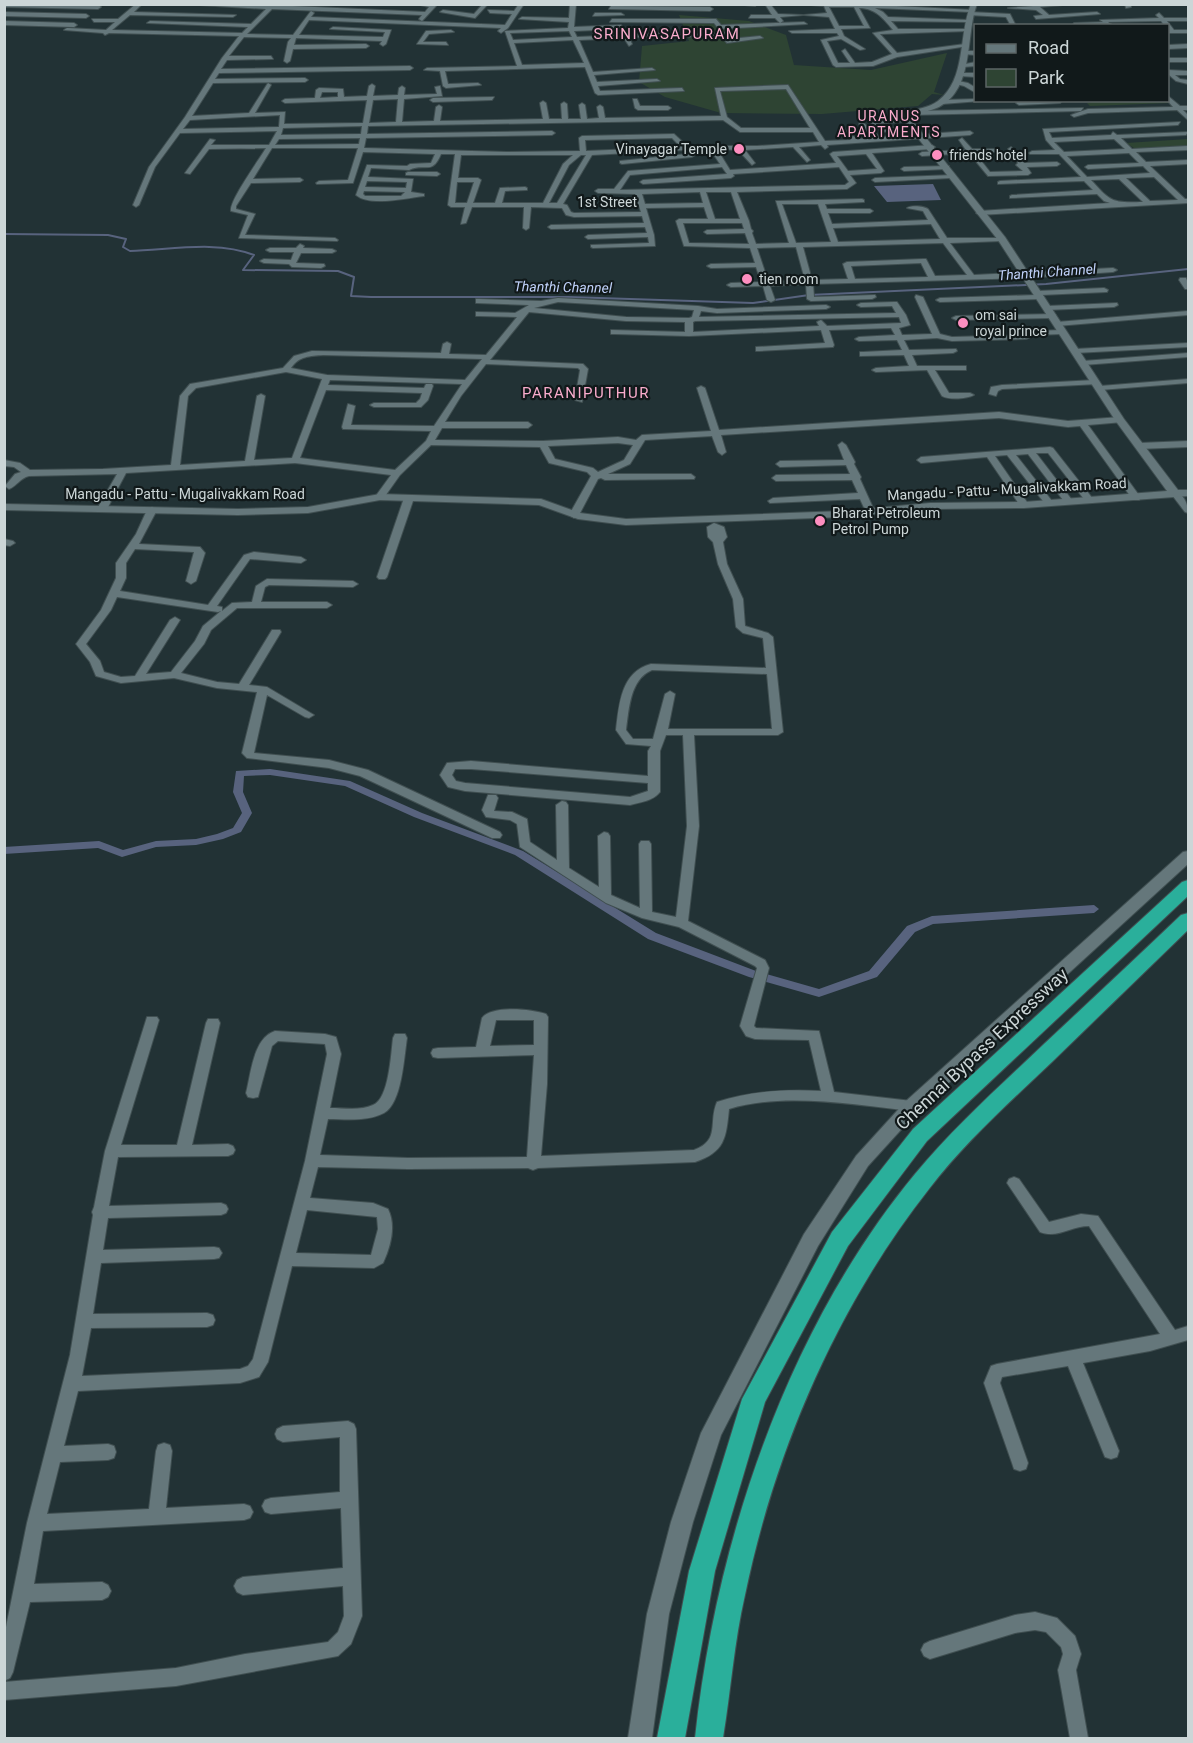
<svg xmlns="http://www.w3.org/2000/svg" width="1193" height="1743" viewBox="0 0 1193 1743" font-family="Roboto,sans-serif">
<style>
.green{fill:#2e4433}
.water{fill:#58637e}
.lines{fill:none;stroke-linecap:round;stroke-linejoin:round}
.stream{stroke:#58637e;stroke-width:2}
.canal{fill:#58637e;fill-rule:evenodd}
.street-casing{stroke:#404f51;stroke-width:2}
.secondary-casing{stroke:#404f51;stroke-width:2}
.highway-casing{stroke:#404f51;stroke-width:2}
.street{fill:#65777b;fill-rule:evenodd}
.secondary{fill:#65777b;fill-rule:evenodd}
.highway{fill:#2aaf9b;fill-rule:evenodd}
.poi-dot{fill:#fd8ebf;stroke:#11191a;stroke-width:2}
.labels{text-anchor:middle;stroke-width:4.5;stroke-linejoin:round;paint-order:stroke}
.far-neighbourhood-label{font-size:14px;letter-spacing:1.5px;fill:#faaccc;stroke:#11191a}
.far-poi-label{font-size:14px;fill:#ccd6d7;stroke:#11191a;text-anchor:start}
.far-street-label{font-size:14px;fill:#ccd6d7;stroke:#11191a}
.far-water-label{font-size:14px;font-style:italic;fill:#c1d2fb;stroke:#11191a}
.far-quarter-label{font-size:15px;letter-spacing:1.5px;fill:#faaccc;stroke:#11191a}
.near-street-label{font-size:18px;fill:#ccd6d7;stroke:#11191a}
</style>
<rect width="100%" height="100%" fill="#223235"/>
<path class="green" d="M679,15L749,21L786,35L794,65L871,70L947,53L934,92L944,95L932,94L918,106L822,114L721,113L665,97L639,82L642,46L689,41Z
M1101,100H1167L1170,103L1090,106L1087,103Z
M1188,139V147L1137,150L1126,143Z"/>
<path class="water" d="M933,184L941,200L887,202L874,186Z"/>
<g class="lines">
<path class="stream" d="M4,234L108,235L126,239L123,247L130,251C170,250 216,240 254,255L243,270L338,271L354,277L351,296L371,297H569L753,303L809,295L1046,284L1188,269"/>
<path class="canal" d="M270,769L350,781L422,813L523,851L656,933L756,971L819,989L869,971L907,926L932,916L1094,905L1099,909L1094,913L933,924L915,932L877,977L819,997L749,977L648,939L515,855L414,817L345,786L270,775L244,776L243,792L252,813L241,832L223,839L196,845L156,847L122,857L98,848L4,854V847L99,841L123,850L156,841L196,839L217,834L233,828L242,813L233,792L236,771Z"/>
<defs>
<path id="street" d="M4,4L98,5L101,7L98,9L4,7Z
M136,4H142L134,12L236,15L233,17L130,15L112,30L242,33L248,27L147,23L150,21L251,24L266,9L183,4L271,5L425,12L429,7L416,4L436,6L422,21L419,19L422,15L272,9L247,34L293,35L311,11L314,13L311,17L505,25L512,14L490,13L488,10L514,11L519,4H524L508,28L501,33L498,31L501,28L309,20L299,35L383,37L385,32L330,29L333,27L391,30L386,44L383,46L380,44L382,41L296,38L294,45L366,44L369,46L366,48L293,49L290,61L287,63L284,61L288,42L291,38L244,37L229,56H271L273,59L227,60L221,69L410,66L413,68L410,70L219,73L215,79L305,78L308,80L305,82L213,83L192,116L249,113L268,83L271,85L255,113L285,112L284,124L363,123L367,100L285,103L282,101L285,99L315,98L316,90L319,88L343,89L344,97L367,96L369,86L372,84L375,86L373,96L398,95L399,88L402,86L405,88L404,95L437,94L435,87L440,86L442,96L404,99L402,122L434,121L436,107L439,105L442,107L440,121L543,119L540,103L543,101L546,103L549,119H562L561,104L564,102L567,104L568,119H581L579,105L582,103L585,105L587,119L599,118L597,107L600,105L603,107L605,118L721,116L715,88L788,85L825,141L851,140L839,129L841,126L857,139L873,138L859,124L861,121L880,137L970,131L973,133L970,135L827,145L828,147L825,149L821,145L799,147L810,160L807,162L793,147L745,150L755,163L752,165L738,150L717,149L730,170L836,163L830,154L833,152L932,145L935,147L932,149L872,153L884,171L881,173L850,175L856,183L847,189L737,192L749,221L751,229L753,231L752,233L756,244L789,243L776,201L862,199L864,200V202L825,204L827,209H870L873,211L870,213H828L832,224L928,220L923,211L907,208C911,205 924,206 928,209L947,238H1004L1005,239L1002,241L950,243L974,275L1113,268L1117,270L1113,272L1026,278L813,284L814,297L875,295L876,297L872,299L811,301L807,299L806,284L770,286L775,300L771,302L767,300L763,286L731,287L727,285L731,283L761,282L756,267L711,268L707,266L711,264L755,263L750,248L684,246L676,221L679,219H708L704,207L646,208L654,235L655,246L593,248L591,247V245L649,243L648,237L588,239L585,237L588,235L647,233L645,227L551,229L548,227L551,225L644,223L642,216L574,217L566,215L562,208L531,207L529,228L526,230L523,228L524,207H472L466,223L461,224L465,207H451L448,205L455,154H441C432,176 425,162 409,170L371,168L368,177L413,179L411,192L424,194V196C407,198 370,207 356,195L367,165L407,166L410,164L431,163L435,154L363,152L353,183L317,184L316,183L319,181L348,180L358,148H272L253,179L300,178L303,180L300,182L251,183L236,206V209L255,214L245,235L335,238L338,240L337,241L239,238L248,215L231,211C229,201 259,160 266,148L209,149L190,174L185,173L210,139L215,140L211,145H269L277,131L180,133L155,167L139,205L136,207L133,205L149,167L185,117L222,58L239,36L109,33L105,35L103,33L64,30L67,28L106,30L115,22H94L92,19H118ZM786,89L810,128H741L727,117L720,91ZM322,92H338V97L320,98ZM398,99L396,122L369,123L373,100ZM280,115L279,127L183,129L190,120ZM723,120L740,132H813L819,142L757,146H687L674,134L582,136L579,138L580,151L507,152L364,148L366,138L552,135L555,133L552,131L367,134L368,126ZM362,126L361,134L281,135L283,128ZM360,138L359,144L275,145L279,139ZM672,138L681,147L586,151L585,140ZM710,149L720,164L628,171L614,189H598L595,191L598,193L635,194L641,212L574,213L571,212L567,205L563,204L592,155L684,150L687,154L620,161V163L622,164L692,157L695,155L690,150ZM866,154L877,169L848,171L837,156ZM461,155H573L563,164L543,203H502L505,191L527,190V188L525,187L500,188L495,203H473L481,180L478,178H458ZM581,155H586L557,203H549L569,165ZM722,167L727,174L643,180L640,182L643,184L731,178L734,176L733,174L839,167L849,182L845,185L620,190L630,175ZM367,181L407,182L406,188L365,187ZM457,182H474L467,203H455ZM364,191L405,192L401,196H365L363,194ZM700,192L703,203L645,204L642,194ZM706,192H731L740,219H715ZM782,204H818L831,242L796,243ZM683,223H742L744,229L707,230L704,232L707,234L745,233L749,244L689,243ZM931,224L940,239L838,242L833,228ZM943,243L967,275L935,276L926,259H923L847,262L843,264L848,279L812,280L803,247ZM796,247L805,280L768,281L757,248ZM921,263L928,277L855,279L851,266Z
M483,4H488L475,18L440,12L443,10L474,14Z
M570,4H576L574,27L621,25L628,34L664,33L667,35L629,38L632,44L629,46L624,38L579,40L593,72L652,68L655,70L594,75L597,82L657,79L660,81L598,86L600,91L682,88L684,91L598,95L595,93L585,67L445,71L448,84L478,83L481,85L446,88L443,86L440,71L424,70L427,68L517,66L505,31L568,28L569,22L519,19L522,17L569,18ZM619,29L623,35L577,37L574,31ZM569,31L572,37L513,40L510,33ZM573,40L584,63L522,65L514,43Z
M734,4H757L755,6Z
M765,4H770L778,14L803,15L780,17L783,21L780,23L775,18H749L751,15H772Z
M797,4H857L974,10L971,12L875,8L883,12L888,17L970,20L967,22L891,21L898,29H967L970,31L880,34L897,53L965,44L968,46L897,57L873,66L836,67L833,65L821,40L839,36L837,33H792L789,31L835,29L829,17L804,15L827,13L824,6ZM829,7H854L864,26H839ZM859,8C875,8 883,18 893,30L873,33L892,54L872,62L855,63L845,49L842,51L850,63H838L827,41L841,39L860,50L865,49L844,36L841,29L870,28Z
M1035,4H1074L1040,7L1049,15L1097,12L1100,14L1036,19L1034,16L1043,15L1036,10L1008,8L1033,6Z
M1125,4H1130L1131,7L1126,8Z
M611,6L710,7L713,9L710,11L609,9Z
M4,12L86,14L89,16L86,18L4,16Z
M970,12L1010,14L1016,26H1011L1006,17L968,15Z
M595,13H621L624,15L593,16Z
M1159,13L1164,18H1188V21H1167L1174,30H1188V33H1168V26H1165L1161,21L1103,22L1100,20L1159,18L1156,15Z
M612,19H716L721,25L804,22L807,24L719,29L714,23L610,22Z
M4,21L74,23L77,25L74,27L4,25Z
M1074,23L1108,22L1111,24L1072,26Z
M426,31L451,30L454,32L429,34L423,42H446L448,45L417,44Z
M730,32L733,34L727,36L729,39L760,36L763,38L727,43L721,36L680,37L677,35Z
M1188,44V48L1168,49V45Z
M964,51H976V55L962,54Z
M1168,58H1188V62H1168Z
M976,62V66L963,67L960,65Z
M1168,70L1188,71V75H1175L1180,79L1188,80V84L1176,81L1168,74Z
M961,73H976V77L959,76Z
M958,81L968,83L976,88V93L964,86L956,84Z
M1168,96L1180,106H1188V110H1183L1188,115V120L1177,110L1088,113L1074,117L1071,115L1088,109L1173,107L1167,100Z
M494,97L492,100L433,102L430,100L433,98Z
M633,99H637L640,106H668L671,108L668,110H638L635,108Z
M976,99V100H993L942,104L939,102L942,100Z
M1063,100L1060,103L1019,105L1016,103L1019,101Z
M1083,108L1081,111L911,115L908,113L911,111Z
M908,118L910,121L879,124L883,128L914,126L916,129L882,132L871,123Z
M1180,122L1178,125L1049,132L1052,138L1111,135L1113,132L1117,135L1188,132L1186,135L1121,138L1132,149L1188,146V150L1136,152L1146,162L1188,160V164L1150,166L1185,199H1188V203L979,215L976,213L979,211L1110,203L1104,201L1097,194L1010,198V196L1012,195L1093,190L1084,181L998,184V182L1000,181L1081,177L1059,154H1030L1029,153L1032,151L1055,150L1046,140L1043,129ZM1114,139L1125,149L1064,152L1054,142ZM1129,153L1139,163L1088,165L1085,167L1088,169L1143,166L1150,173L1087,177L1067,156ZM1154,177L1178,200L1150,201L1126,178ZM1119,179L1143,202C1112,203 1111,202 1091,180Z
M962,138L972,149H998V151L996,152L975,153L990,172L1023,171L1016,165L1018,163L1008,149L1011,147L1024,163L1057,162L1060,164L1057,166L1027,167L1031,173L1028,175L988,176L969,153L922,156L919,154L922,152L966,150L959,140Z
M949,166V168L947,169L904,171L901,169L904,167Z
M408,172H437L440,174L437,176L406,175V173Z
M953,175V177L951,178L875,182L872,180L875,178Z
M300,244L304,246L303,248L332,249L336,251L332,253H301L296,263L324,264L325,266L321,268L292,267L289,264L264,263L260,261L264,259L291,260L294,252H270L266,250L270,248H296Z
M1180,278H1186L1188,283V289H1185L1179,280Z
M1104,288L1108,290L1107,292L1041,295L1044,297L1040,299L940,302L936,300L940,298L1036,295L1033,293L1037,291Z
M916,295L923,297L940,334L952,337L1024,335L1033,331L1062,330L1066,332L1062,334L1035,335L1026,339L952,341L937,338L904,340L909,350L956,349L957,351L953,353L912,355L917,366H966V370H935L949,393H970L974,395C967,399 949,400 942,396L927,370L876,372L872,370L876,368L909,366L904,355L860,356V352H863L902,350L897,340L859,341L855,339L859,337L895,335L891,328L829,330L834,345L833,347L759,351H756V347L825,343L821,330L689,336L614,334H611V330L685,332V322L626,321L529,312L490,360L583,364L588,369L582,402L575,400L580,370L578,368L486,364L461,396L445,422H528L532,425L528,428H442L435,440L543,441L618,437L636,440L642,435L711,431L697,388L701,386L705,388L719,430L999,412L1068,421L1120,417L1123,418V422L1088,425L1141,498L1139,500H1133L1080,426L1068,427L999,418L721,435L726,452L722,455L718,452L712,436L645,440L630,464L608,474H691L695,477L694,479L605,480L601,478L598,479L579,515L574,518L569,515L591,476L587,472L549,463L540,447L431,445L400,475L383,499L380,500L375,497L391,475L295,463L126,473L107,509L102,512L97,509L117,474L29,476C20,478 17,486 9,489L5,486L15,474L21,472L14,467L4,466V460L20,463L30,470L103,469L171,465L180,396L190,384L283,368L294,356L312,351L441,353L443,344L447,342L451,344L449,354L486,355L517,317L479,316H476V312L515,313L529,305L476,303V299H479L541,301L558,298L698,306L717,309L826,305L830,307L826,309L717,313L701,311L699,317L896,313L892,306L861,307L857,305L861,303L894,302H897L906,315L910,325L899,328L902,335L932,334L915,297ZM558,302L694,310L692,317L689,318L626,317L534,308ZM899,317L901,323L827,326L821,320L817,322L819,326L693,332V322L695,321ZM323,355L482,359L465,380L327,375L291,368C299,356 310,356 323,355ZM286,372L322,379L292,458L254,460L265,396L261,394L257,396L245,461L180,465L188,396L196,388ZM330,380L462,384L434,426L351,425L355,406L348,404L342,427L343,429L431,431L426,441L395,470L300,458L326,390L422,393L420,399L416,403H374L370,405L374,407H421L428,400L433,386L432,384H426L424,388L328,385ZM618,443L633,445L624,460L598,472L593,468L555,459L548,446Z
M1117,303L1118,305L1114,307L1047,310L1043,308L1047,306Z
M1188,311V315L1057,326L1053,324L1057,322Z
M1055,314L1056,316L1052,318L956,320L952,318L956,316Z
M1188,343V347L1075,353L1071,351L1075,349Z
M1188,353V357L1083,365L1079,363L1083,361Z
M1188,379V383L1100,390L1096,388L1100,386Z
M1095,380L1099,382L1098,384L1002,389L998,391L996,396L989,394L991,387L1002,385Z
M1188,441V447L1139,449L1135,446L1139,443Z
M842,442L846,445L855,462L854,464L861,477L860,479L874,510L872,512H866L860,499L770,503L768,501L773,498L858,493L852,480L776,481L772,478L776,475L850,474L846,465L780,467L776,464L780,461L844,460L838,445Z
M1050,447L1053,448L1093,499V503H1087L1048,453H1036L1072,500V504H1066L1028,454L1016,455L1052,501V505H1046L1007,455L995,456L1029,505L1027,507H1021L987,457L921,463L917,460L921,457Z
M1176,492C1184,495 1188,504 1188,513L1185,512L1172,495Z
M409,495L414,498L387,577L385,579H379L377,577L404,498Z
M152,507L157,510L139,544L200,547L205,553L196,581L191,584L186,581L194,552L135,549L126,563V578L120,591L208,605L244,555L254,552L301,557L306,560L301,563L250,559L217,606L222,607V611L232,603L252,602L256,586L267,579L353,581L358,584L353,587L269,585L265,587L261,602H327L332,605L327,608H237L211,630L204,644L181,673L217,682L239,684L272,630H280L281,632L249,685L267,687L314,715L309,718L305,717L267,695L254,753L329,760L368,770L500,832L502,835L500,838H492L360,776L329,768L247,758L242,753L257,692L217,688L174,678L121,683L96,676L90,662L76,644L101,610L116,578V563L136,534L147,510ZM117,597L218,612L221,611L203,626L195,641L171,672L146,674L180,620L175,617L170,620L135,676L121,677L104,672L100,661L86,644L111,610Z
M714,523L724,527L727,537L723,542L727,564L743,599L745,626L768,633L773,637L783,732L778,735H694L699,826L688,921L765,960L769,968L754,1026L756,1028L819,1031L834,1092L912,1101L917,1102L919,1106L917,1110L912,1111C857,1105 782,1092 729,1109C726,1138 725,1152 695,1162L538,1168L533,1170L528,1168L408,1169L318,1167L310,1198L373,1203L388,1209C396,1225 391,1246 383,1263L374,1268L292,1266L268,1362L259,1377L240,1383L78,1391L64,1446L108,1444L114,1446L116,1452L114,1458L108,1460L60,1462L47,1514L149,1509L156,1451L158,1445L164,1443L170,1445L172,1451L166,1508L244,1504L250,1506L253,1512L250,1518L244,1520L43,1531L34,1584L102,1582L108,1585L111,1591L108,1597L102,1600L30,1602L13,1672L10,1678L4,1681V1637L27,1523L70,1355L93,1215L92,1212L94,1207L105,1151L147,1017H157L159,1020L121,1145H177L206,1023L208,1019H218L220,1023L192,1145L228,1144L233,1146L235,1150L233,1154L228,1156L118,1157L109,1206L221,1203L226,1205L228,1209L226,1213L221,1215L108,1218L103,1250L214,1247L219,1248L222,1253L219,1258L214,1259L101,1263L93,1314L207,1313L213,1315L215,1320L213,1325L207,1327L91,1328L82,1376L240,1369L248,1366L253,1359L305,1161L327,1054L325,1044L278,1041L272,1046L258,1097L253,1098L248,1097L246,1093C251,1074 253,1038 275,1031L325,1034L336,1037L341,1054L330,1108C343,1108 361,1111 373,1105C389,1099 391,1054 393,1038L395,1034H405L407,1038C404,1057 402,1103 384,1113C367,1122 345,1119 328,1119L320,1155L408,1158L527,1157L534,1055L438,1058L433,1057L431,1053L433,1049L438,1048L476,1047L482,1018C492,1005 531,1009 546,1014L548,1017L547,1084L541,1156L694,1150C721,1140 708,1122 717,1102C751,1091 785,1089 821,1091L809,1040L755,1039L746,1036L740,1026L757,968L755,966L679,927L642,918L606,903L520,847L517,824L510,820L486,817L482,810L488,795H496L498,798L494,811L512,812L527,819L530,842L557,860L556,805L562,801L566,802L568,805L569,868L599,887L598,836L604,832L608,833L610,836L611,895L640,908L639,844L641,841H649L651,844L652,912L676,917L687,826L683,735H666L660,751V792C653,801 641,802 630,805L465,791L448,787L440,775L447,763L471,761L648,776V751L651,746L626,744L616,730C619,704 621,672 651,664L766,668L763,638L743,633L736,627L733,599L718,564L713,542L708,537L707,527ZM652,670L767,674L772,729H668L675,694L670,691L665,694L653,739H633L626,730C629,709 630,679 652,670ZM455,769H471L648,783V791L630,797L465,783L456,781L452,775ZM534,1020V1045L490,1046L496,1020ZM307,1210L377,1217L378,1229L371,1255L296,1253Z
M4,539L13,541L15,543L10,546L4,545Z
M1014,1177L1019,1179L1049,1222L1081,1214L1098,1216L1175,1330L1188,1326V1340L1150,1351L1083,1363L1119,1451L1117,1457L1111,1459L1105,1457L1068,1366L1002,1377L1000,1383L1028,1463L1026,1469L1020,1471L1014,1469L1012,1463L984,1383L991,1366L997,1364L1160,1334L1089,1226C1071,1226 1057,1239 1040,1232L1007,1183L1009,1179Z
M348,1421L354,1424L356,1429L362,1616L351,1644L338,1656L176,1686L4,1700V1682L176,1668L245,1654L328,1642L338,1632L344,1616L343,1586L243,1595L237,1592L234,1586L237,1580L243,1577L343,1568L341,1508L271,1514L265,1512L262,1506L265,1500L271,1498L340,1492V1437L283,1442L277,1439L275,1434L277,1429L283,1426Z
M1035,1612L1057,1618L1075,1636L1081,1654L1076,1670L1088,1738H1070L1058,1670L1063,1654L1061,1647L1046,1632L1035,1630L1015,1633L930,1659L924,1656L921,1650L924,1644L930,1641L1015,1615Z"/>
<path id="secondary" d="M971,4H977C965,36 975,88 939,107C931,111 921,112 912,115L911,119L1005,237L1124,419L1178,490H1188V496L1024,508L930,509L843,517L626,525L578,519L539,505L380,500L308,513L238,515L4,510V504L238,509L308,507L380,494L541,499L580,513L626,519L843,511L930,503L1024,502L1167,491L1115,420L998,240L903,119L906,112C916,109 929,108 938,101C967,79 958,35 971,4Z
M1188,851V864L918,1111L868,1166L818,1246L721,1435L693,1522L669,1614L652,1738H628L647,1614L671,1522L701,1433L804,1234L856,1156L906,1101L1183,852Z"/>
<path id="highway" d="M1188,880V896L927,1141L848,1246L765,1402L715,1571L685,1738H657L689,1571L742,1399L832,1232L913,1129L1182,882Z
M1188,913V930C1143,974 1098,1017 1053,1061C1010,1102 965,1142 929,1189C837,1306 775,1450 745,1595C734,1642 731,1690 723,1738H695C716,1541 787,1329 915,1174C954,1127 1000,1086 1044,1044C1090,1001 1136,958 1181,915Z"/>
</defs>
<use href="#street" class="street-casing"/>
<use href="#secondary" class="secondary-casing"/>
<use href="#highway" class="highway-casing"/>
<use href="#street" class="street"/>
<use href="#secondary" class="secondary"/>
<use href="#highway" class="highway"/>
</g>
<g class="poi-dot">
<circle cx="739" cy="149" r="6"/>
<circle cx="937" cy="155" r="6"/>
<circle cx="747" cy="279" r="6"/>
<circle cx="963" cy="323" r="6"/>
<circle cx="820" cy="521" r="6"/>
</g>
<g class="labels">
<g class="far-neighbourhood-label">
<text x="889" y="121">URANUS<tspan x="889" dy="16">APARTMENTS</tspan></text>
</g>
<g class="far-poi-label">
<text x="727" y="154" text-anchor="end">Vinayagar Temple</text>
<text x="949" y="160">friends hotel</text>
<text x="759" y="284">tien room</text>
<text x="975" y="320">om sai<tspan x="975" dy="16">royal prince</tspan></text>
<text x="832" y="518">Bharat Petroleum<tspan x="832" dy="16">Petrol Pump</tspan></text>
</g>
<g class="far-street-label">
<text x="607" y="207">1st Street</text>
<text transform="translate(1007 489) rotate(-3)" y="5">Mangadu - Pattu - Mugalivakkam Road</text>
<text x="185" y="499">Mangadu - Pattu - Mugalivakkam Road</text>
</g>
<g class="far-water-label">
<text transform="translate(1047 272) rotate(-4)" y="5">Thanthi Channel</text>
<text transform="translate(563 287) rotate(1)" y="5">Thanthi Channel</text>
</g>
<g class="far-quarter-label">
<text x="667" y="39">SRINIVASAPURAM</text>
<text x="586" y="398">PARANIPUTHUR</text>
</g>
<g class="near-street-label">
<text transform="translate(982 1049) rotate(-43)" y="6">Chennai Bypass Expressway</text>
</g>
</g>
<rect width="1193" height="1743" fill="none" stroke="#ccd6d7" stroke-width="12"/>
<rect x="974" y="24" width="195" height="78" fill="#11191a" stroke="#5c6566" stroke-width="1.5"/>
<rect x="986" y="44" width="30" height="9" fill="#65777b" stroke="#5c6566" stroke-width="1.5"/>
<text x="1028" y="54" font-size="18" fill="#ccd6d7">Road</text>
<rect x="986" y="69" width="30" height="18" fill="#2e4433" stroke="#5c6566" stroke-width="1.5"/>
<text x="1028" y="84" font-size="18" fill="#ccd6d7">Park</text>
</svg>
